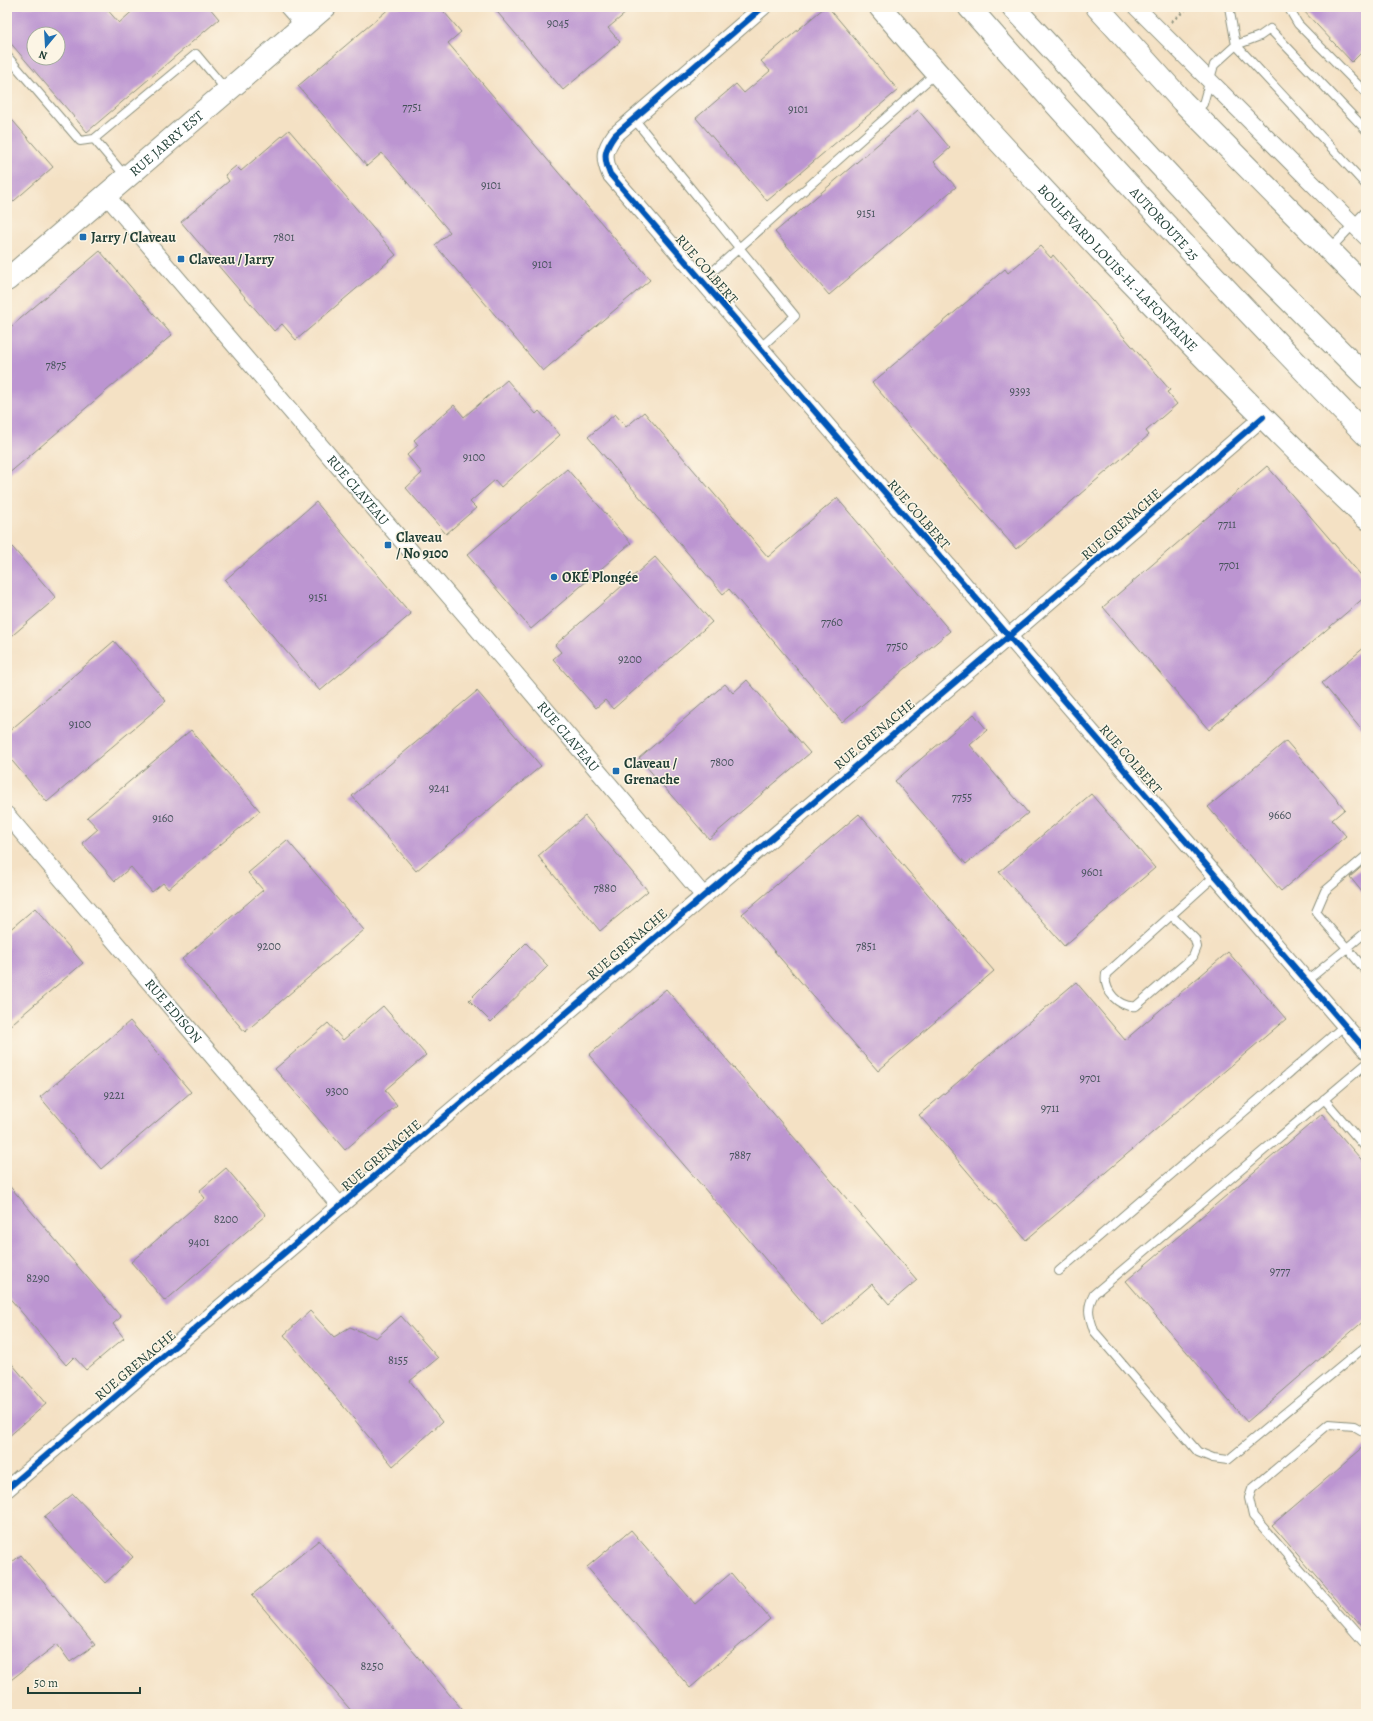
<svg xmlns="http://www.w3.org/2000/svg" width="1373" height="1721" viewBox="0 0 1373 1721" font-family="Alegreya,serif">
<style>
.building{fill:#bc95d1;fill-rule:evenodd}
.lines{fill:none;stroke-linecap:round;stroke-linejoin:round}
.lane-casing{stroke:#8a8f7c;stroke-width:10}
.street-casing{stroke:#8a8f7c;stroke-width:18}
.secondary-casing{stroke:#8a8f7c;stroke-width:24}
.highway-casing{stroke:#8a8f7c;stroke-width:24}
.path{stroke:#8a8f7c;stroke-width:2.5;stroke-dasharray:3 3;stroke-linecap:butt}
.lane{stroke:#fff;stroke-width:8}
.street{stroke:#fff;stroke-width:16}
.secondary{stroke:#fff;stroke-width:22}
.highway{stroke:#fff;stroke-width:22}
.cycleway-casing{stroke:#fcf5e5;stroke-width:8}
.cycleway{stroke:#0057b8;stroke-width:6}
.poi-dot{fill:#1f6fb2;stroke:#fcf5e5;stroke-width:1.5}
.labels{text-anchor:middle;stroke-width:3;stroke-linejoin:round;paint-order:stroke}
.number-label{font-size:12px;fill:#46535b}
.street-label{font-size:14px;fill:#1f3d34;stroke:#fcf5e5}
.poi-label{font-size:14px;font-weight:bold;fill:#1f3d34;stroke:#fcf5e5;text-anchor:start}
</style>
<rect width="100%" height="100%" fill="#fcf5e5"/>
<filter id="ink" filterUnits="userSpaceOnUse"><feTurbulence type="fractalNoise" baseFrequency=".025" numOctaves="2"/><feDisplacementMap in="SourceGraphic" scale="8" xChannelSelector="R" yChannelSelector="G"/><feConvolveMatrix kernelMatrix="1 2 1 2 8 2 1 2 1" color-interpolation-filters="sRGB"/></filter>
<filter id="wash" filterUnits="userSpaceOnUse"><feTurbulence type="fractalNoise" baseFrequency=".012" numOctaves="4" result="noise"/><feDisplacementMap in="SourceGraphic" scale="16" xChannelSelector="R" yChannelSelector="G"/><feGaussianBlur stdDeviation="0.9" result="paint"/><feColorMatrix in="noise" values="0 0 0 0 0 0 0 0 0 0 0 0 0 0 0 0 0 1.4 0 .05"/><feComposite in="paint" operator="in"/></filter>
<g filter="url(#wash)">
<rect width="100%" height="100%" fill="#f4e1c4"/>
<g id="blocks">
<path class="building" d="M7,7H105L119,23L137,7H209L219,19L87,132L7,39ZM34,34H58V58H34Z
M391,7H440L461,32L448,43L650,280L543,371L435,245L450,232L382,153L367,166L298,86Z
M493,7H633L608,28L620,42L563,90Z
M825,7H828L898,90L767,201L696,118L736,84L744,93L770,71L761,61Z
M1300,7H1366V48L1352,62Z
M918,110L950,148L934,162L956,187L829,295L775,232Z
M7,114L53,167L7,207Z
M289,130L396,255L296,340L282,324L274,331L181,222L229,181L225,175L236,166L241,171Z
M1040,246L1051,258L1053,255L1170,390L1167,392L1177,404L1146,431L1149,435L1016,549L872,383L1005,269L1008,273Z
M100,251L172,335L7,475V330Z
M507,380L536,414L539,411L560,435L501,487L495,480L470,502L476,508L446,534L406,488L422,473L407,455L418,445L414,440L454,405L464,417Z
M644,412L768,557L837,498L950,631L842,722L729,589L723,594L588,437L615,414L626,427Z
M1267,466L1366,581V596L1209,730L1103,607Z
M567,469L631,543L531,629L467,555Z
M316,502L411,614L320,691L225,580Z
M7,541L56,598L7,640Z
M655,557L712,622L613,709L605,700L596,708L553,659L561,652L555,645Z
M114,641L166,701L47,802L7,755V733Z
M1366,646V735L1322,683Z
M747,680L810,753L709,839L639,758L725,684L733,693Z
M477,691L541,766L416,871L352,796Z
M974,714L987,730L970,745L1028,813L966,864L895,781Z
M191,730L260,811L168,889L163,883L152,892L131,867L115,881L82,843L98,829L87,817Z
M1286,741L1345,809L1332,820L1346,836L1281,891L1208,807Z
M1091,794L1155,868L1064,946L999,872Z
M859,814L994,971L878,1071L742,914Z
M585,816L648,891L600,931L538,856Z
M287,840L364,930L245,1032L182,959L263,890L248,873Z
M1366,863V897L1350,877Z
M35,908L83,963L7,1028V932Z
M526,943L548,966L491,1022L469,1000Z
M1228,952L1286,1019L1026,1240L919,1115L1076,982L1125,1040Z
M666,989L917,1280L889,1304L872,1284L823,1326L589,1055Z
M383,1006L426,1055L385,1090L397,1105L345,1150L275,1069L328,1023L343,1040Z
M130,1021L191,1092L101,1169L40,1097Z
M1322,1114L1366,1165V1319L1247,1422L1126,1281Z
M226,1168L266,1215L165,1301L131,1262L205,1198L199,1191Z
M7,1183L121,1317L113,1324L124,1338L86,1370L74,1357L66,1365L7,1295Z
M310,1311L334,1337L350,1327L376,1338L401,1316L438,1358L410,1381L442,1422L393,1466L284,1335Z
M7,1358L46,1404L7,1438Z
M1366,1445V1634L1272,1525Z
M73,1494L133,1557L105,1583L44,1517Z
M631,1530L695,1604L731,1573L770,1619L690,1688L587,1567Z
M319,1540L466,1714H354L252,1595Z
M21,1555L95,1645L70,1662L57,1644L7,1683V1566Z"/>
</g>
</g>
<g filter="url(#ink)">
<use href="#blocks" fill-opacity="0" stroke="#8a8f7c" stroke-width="1"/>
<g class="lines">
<defs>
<path id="lane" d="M1229,7L1236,45L1260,36L1270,29L1366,130
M1288,7L1298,24L1366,93
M7,56L80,141L94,139
M1195,111L1203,104L1214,65L1236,45L1366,185
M634,119L795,316L760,348
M126,177L94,139L196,54L227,91
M1330,249L1366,211
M702,281L936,73
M1366,856L1325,891L1316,912L1347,948L1366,932
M1171,915L1195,939L1197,947L1193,957L1136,1006C1119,1008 1103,991 1106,974L1216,875
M1308,980L1347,948L1366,971
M1366,1064L1094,1294C1086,1309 1089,1315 1094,1331L1198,1452L1213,1458L1228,1460L1366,1346
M1324,1099L1366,1148
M1059,1271L1345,1025
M1366,1433L1354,1426L1329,1424L1252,1489L1249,1498L1253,1516L1366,1645"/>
<g id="street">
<path d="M288,7L304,25"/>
<path d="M763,7L615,135C604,150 603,157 610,174L1366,1050"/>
<path d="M1136,7L1366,237"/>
<path id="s1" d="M106,195L509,666L703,895"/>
<path id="s2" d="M7,815L340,1206"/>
<path d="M7,1489L1008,637L1263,417"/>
</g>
<g id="secondary">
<path id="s3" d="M880,7C951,91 1026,171 1101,251C1188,342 1275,432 1366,518"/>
<path d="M1097,7L1182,101L1366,287"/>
<path id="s4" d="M7,280L325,7"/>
</g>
<g id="highway">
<path id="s5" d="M969,7C1097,153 1231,296 1366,435"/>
<path d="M1013,7L1235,246L1366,377"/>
</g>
</defs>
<use href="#lane" class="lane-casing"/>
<use href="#street" class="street-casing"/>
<use href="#secondary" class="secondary-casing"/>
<use href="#highway" class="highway-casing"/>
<path class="path" d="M1171,22L1189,7"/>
<use href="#lane" class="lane"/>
<use href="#street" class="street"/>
<use href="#secondary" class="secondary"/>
<use href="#highway" class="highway"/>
<defs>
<path id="cycleway" d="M763,7L615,135C604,150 603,157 610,174L1366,1050
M7,1489L1008,637L1263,417"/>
</defs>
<use href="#cycleway" class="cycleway-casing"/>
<use href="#cycleway" class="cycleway"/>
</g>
</g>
<g class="poi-dot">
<rect x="79" y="233" width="8" height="8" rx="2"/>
<rect x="177" y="255" width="8" height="8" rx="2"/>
<rect x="384" y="541" width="8" height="8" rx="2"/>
<circle cx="554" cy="577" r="4"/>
<rect x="612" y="767" width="8" height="8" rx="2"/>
</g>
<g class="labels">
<g class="number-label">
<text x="558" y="27">9045</text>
<text x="412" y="111">7751</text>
<text x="798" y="113">9101</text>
<text x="491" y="189">9101</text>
<text x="866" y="217">9151</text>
<text x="284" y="241">7801</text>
<text x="542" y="268">9101</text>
<text x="56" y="369">7875</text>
<text x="1020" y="395">9393</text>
<text x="474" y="461">9100</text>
<text x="1227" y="528">7711</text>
<text x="1229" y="569">7701</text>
<text x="318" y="601">9151</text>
<text x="832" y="626">7760</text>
<text x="897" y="650">7750</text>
<text x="630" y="663">9200</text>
<text x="80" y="728">9100</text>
<text x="722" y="766">7800</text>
<text x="439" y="792">9241</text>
<text x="962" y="801">7755</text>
<text x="1280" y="819">9660</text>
<text x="163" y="822">9160</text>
<text x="1092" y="876">9601</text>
<text x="605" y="892">7880</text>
<text x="269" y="950">9200</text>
<text x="866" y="950">7851</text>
<text x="1090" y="1082">9701</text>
<text x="337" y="1095">9300</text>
<text x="114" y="1099">9221</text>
<text x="1050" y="1112">9711</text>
<text x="740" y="1159">7887</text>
<text x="226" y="1223">8200</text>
<text x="199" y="1246">9401</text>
<text x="1280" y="1275">9777</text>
<text x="38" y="1282">8290</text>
<text x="398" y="1364">8155</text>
<text x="372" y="1670">8250</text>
</g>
<g class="street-label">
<text dy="5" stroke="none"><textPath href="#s4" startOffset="210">RUE JARRY EST</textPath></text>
<text dy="5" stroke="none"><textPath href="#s5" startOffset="292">AUTOROUTE 25</textPath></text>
<text dy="5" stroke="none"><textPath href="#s3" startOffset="353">BOULEVARD LOUIS-H.-LAFONTAINE</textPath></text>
<text transform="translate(707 269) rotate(49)" y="5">RUE COLBERT</text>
<text dy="5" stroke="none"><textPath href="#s1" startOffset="388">RUE CLAVEAU</textPath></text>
<text transform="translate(919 514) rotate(49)" y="5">RUE COLBERT</text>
<text transform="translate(1121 524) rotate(-41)" y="5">RUE GRENACHE</text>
<text transform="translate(874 734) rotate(-40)" y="5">RUE GRENACHE</text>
<text dy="5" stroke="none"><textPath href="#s1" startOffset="712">RUE CLAVEAU</textPath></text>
<text transform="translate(1131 759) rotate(49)" y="5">RUE COLBERT</text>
<text transform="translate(627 944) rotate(-41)" y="5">RUE GRENACHE</text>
<text dy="5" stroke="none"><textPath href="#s2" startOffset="257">RUE EDISON</textPath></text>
<text transform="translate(381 1155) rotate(-41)" y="5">RUE GRENACHE</text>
<text transform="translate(135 1365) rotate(-40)" y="5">RUE GRENACHE</text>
</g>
<g class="poi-label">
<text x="91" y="242">Jarry / Claveau</text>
<text x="189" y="264">Claveau / Jarry</text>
<text x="396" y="542">Claveau<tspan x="396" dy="16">/ No 9100</tspan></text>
<text x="562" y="582">OKÉ Plongée</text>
<text x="624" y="768">Claveau /<tspan x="624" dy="16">Grenache</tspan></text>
</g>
</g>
<rect width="1373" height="1721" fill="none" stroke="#fcf5e5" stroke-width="24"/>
<g transform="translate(46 46) rotate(198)"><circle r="19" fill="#fcf5e5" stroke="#a4ab9e"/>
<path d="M0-3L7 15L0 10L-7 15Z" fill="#1f6fb2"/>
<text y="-6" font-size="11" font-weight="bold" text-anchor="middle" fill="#1f3d34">N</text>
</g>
<path d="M28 1687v6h112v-6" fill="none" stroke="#1f3d34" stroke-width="2"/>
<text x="34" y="1687" font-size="12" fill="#1f3d34" stroke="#fcf5e5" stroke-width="3" paint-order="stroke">50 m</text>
</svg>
